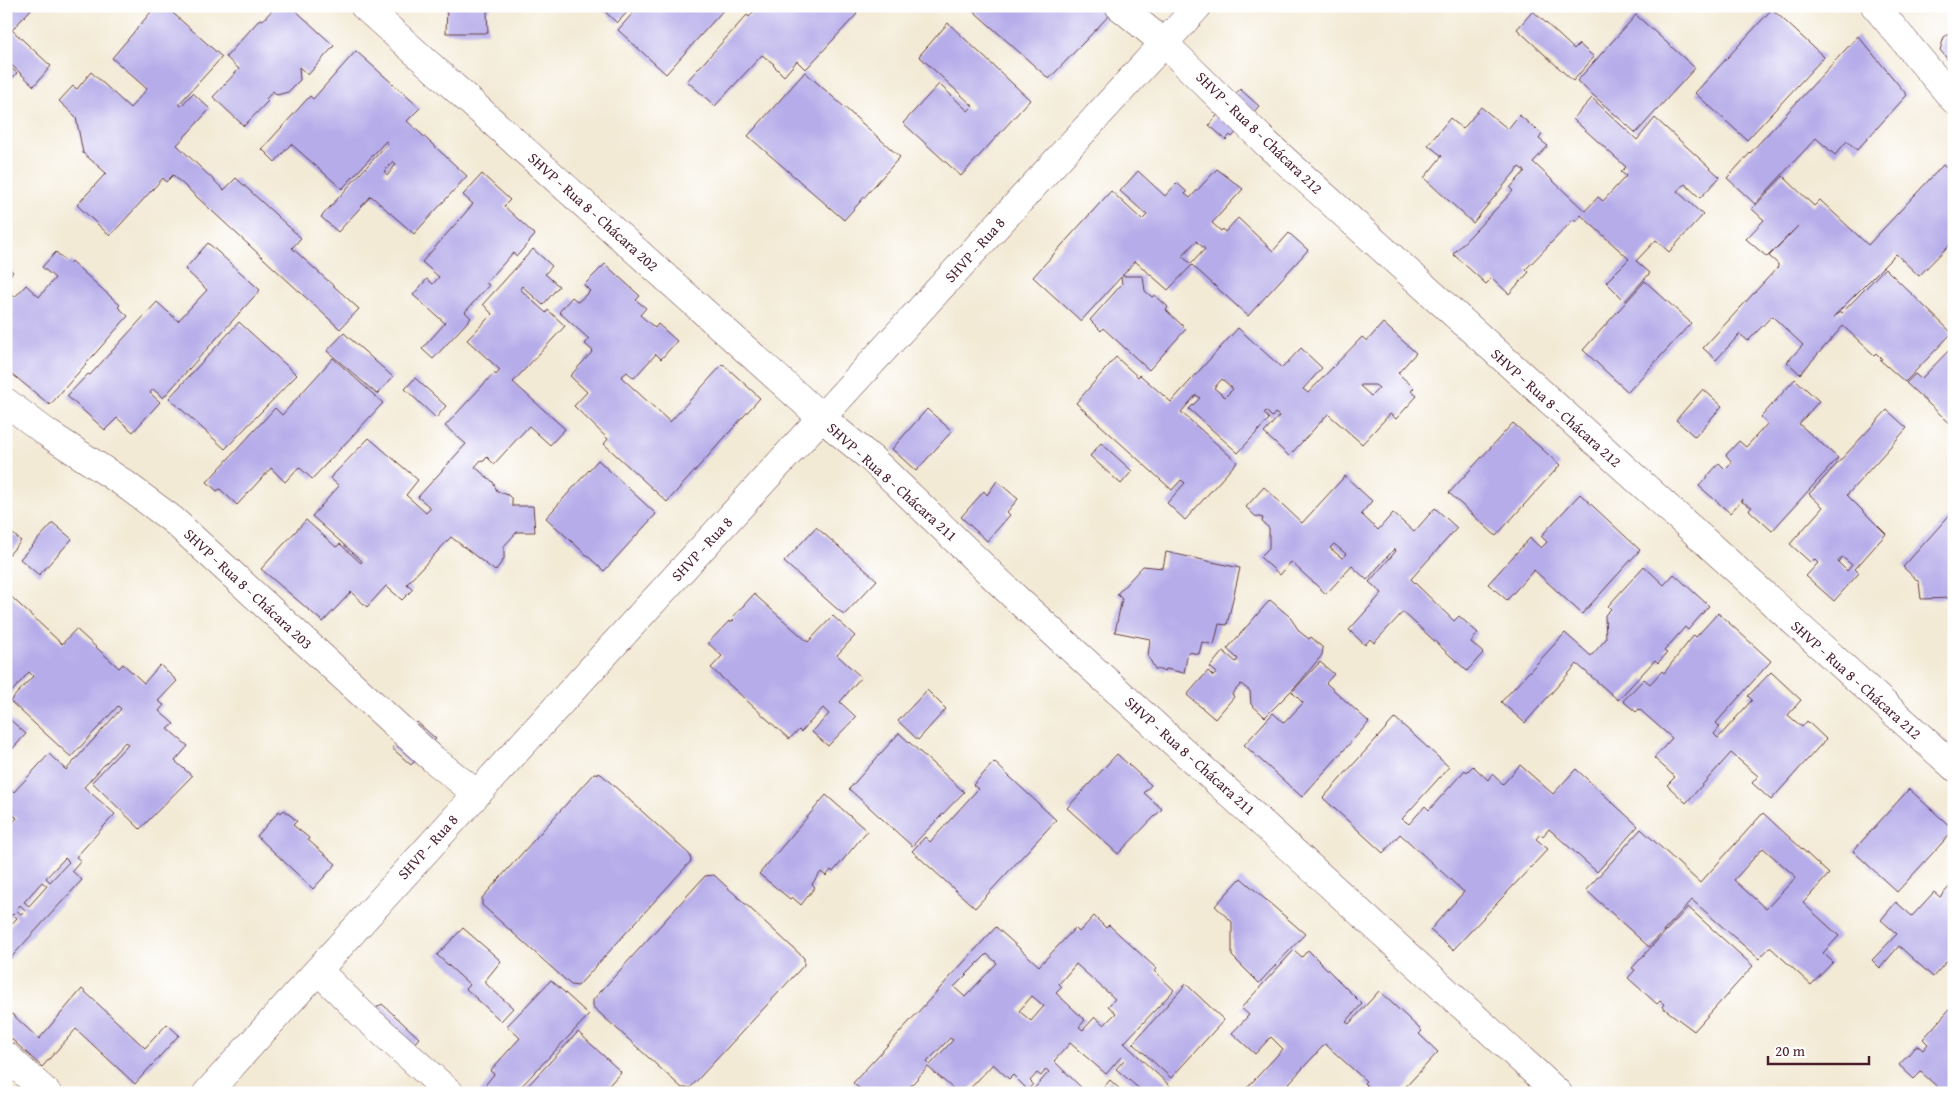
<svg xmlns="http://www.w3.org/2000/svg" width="1960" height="1099" viewBox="0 0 1960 1099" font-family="'Gentium Book Plus',serif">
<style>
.building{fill:#b5ace9;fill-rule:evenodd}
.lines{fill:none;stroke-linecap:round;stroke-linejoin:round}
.minor-casing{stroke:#633d44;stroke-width:29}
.minor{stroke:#fff;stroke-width:28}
.labels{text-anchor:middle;stroke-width:5;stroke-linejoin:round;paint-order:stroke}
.street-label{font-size:15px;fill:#4a1f2b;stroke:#fff}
</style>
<rect width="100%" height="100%" fill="#fff"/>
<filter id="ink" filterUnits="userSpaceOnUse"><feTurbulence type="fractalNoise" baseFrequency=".02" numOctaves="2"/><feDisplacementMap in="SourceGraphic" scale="10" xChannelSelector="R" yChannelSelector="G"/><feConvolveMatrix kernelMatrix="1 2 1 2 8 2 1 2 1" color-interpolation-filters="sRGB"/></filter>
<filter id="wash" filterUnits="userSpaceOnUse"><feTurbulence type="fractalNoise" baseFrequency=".0096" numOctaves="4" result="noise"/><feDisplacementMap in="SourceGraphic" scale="20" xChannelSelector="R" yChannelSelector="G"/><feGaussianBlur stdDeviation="1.12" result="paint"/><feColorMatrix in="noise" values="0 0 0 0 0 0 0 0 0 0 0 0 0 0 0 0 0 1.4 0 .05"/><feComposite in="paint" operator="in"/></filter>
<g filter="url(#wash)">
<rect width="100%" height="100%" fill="#f3ead5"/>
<g id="blocks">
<path class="building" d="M6,6H34L12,30L51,66L34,86L6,60Z
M156,6H165L222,57L179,104L181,106L193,93L210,109L177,145L224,190L236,178L301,238L292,248L359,309L340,329L173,175L166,182L163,178L110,236L77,205L106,173L83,153L76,117L59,101L73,86L77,89L91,72L130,108L147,89L112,58Z
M276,6H291L334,46L308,75L299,67L300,80L288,92L277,95L273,91L266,99L268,101L244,126L213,97L239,69L226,57L260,19L263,20Z
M447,6H492L487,12L488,33H446Z
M599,6H633L617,23Z
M639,6H727L666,74L618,30Z
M758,6H849L857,14L808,67L805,69L797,61L784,76L773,65L774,64L762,55L715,106L687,81L747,15L749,17Z
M968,6H1118L1049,79Z
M1772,9L1824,57L1747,140L1695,93Z
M1533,11L1574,49L1579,44L1594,57L1573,81L1517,29Z
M1636,15L1695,68L1636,133L1577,81Z
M948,23L1030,100L961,176L903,123L939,84L968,111L973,106L919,56Z
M1954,30V67L1940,50L1944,37Z
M1858,36L1907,95L1857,150L1847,141L1835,155L1816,138L1755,204L1727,178Z
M356,51L420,108L407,121L467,176L414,234L371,196L338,232L321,217L388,143L386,141L342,189L291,144L275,162L262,149L310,96L313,99ZM393,161L396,164L388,175L384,172Z
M6,64L17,73L6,85Z
M805,72L900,157L844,220L748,136Z
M1240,89L1259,106L1232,137L1230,135L1226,140L1209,125Z
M1592,98L1637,140L1655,118L1720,177L1700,198L1685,184L1677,191L1703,215L1669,252L1656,240L1636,261L1650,273L1625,301L1606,282L1629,259L1581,215L1577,220H1573L1526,269L1529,272L1509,294L1492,278L1486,284L1453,254L1513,191L1510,188L1525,171L1519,167L1473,223L1424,178L1442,156L1428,145L1450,118L1463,129L1481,107L1508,129L1519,115L1542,134L1539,139L1548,146L1533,162L1585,211L1598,197L1603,201L1626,176L1621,172L1626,167L1573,119Z
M1943,165L1954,175V240L1919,276L1896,254L1833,317L1840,312L1842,313L1885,268L1889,272L1952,333L1905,382L1880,360L1882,359L1876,353L1874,355L1843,326L1800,374L1787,362L1803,345L1772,316L1748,341L1740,334L1716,360L1703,348L1778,267V264L1769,256L1798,226L1767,257L1746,239L1764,220L1752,209L1783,176L1814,206L1820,200L1868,245Z
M1217,169L1243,189L1212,223L1221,231L1223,229L1225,232L1238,218L1273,251L1289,233L1308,250L1248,316L1192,265L1168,290L1135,261L1122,276H1143L1145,291L1152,297L1155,295L1168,307L1166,310L1186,329L1149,370L1103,328L1101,331L1090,320L1122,284L1121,277L1081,321L1033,277L1111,191L1142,220L1147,215L1120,191L1138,171L1165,196L1177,183L1187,192L1185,194L1190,198ZM1196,241L1205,249L1191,264L1182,256Z
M482,174L510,200L504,206L535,235L517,256L513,253L486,283L489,285L465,312L471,318L433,359L422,349L445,323L413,295L427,279L433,284L439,277L422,262L473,204L463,195Z
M208,243L260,290L163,398L153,389L150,393L160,402L133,432L117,418L105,430L67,396L88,374L90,375L157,302L178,321L207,290L185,269Z
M533,249L552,266L545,274L559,286L543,305L522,286L520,289L546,313L548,310L565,326L513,382L565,429L550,445L529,426L494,464L487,457L484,461L481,460L475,467L493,482L497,491L508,495L512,499V506H533L535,532H517L504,546V559L495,571L451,537L407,584L413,589L402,600L386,586L367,607L351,592L323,622L261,569L306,520L336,547L340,544L361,563L362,561L312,516L339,486L330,478L369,438L418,480L406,495L426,513L431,508L418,497L466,444L445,426L494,373L496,375L500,370L467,340L492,314L483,304Z
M56,252L69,264L71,261L120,305L118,307L128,316L50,405L6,369V302L12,295L15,297L26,285L39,297L55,278L42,267Z
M605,264L640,296L636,300L646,308L640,315L655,328L658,324L677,341L661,359L656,354L634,378L627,372L621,377L670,422L723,364L760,398L667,502L604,444L608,439L574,406L587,392L570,376L593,351L585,344L589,339L559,312L572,297L578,302L590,291L584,285Z
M6,266L13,272L6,280Z
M1645,281L1691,323L1628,392L1583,350Z
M239,322L297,375L225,449L169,398Z
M1383,323L1416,353L1398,373L1414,388L1411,391L1417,396L1396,419L1390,414L1362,444L1328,414L1289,456L1264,433L1279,416L1275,413L1272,417L1266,411L1264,413L1269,419L1238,453L1189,409L1200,398L1196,395L1181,412L1237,462L1185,520L1167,503L1185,483L1181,480L1172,490L1076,403L1116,357L1138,377L1140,375L1171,402L1238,328L1282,368L1301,348L1322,368L1303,389L1308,393L1362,337L1367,341ZM1222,379L1233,389L1225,397L1214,388ZM1362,385H1375L1379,388L1371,396L1360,386Z
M344,333L393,377L377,394L327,351Z
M1954,345V427L1906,383L1915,374L1921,379Z
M333,358L383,403L312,479L299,467L285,482L271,468L237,505L220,489L217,491L207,482L275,408L282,415Z
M415,378L446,406L436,418L405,389Z
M1795,379L1819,401L1799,424L1838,458L1772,531L1749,510L1752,507L1742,502L1743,499L1730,513L1699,486L1719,463L1725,469L1732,462L1726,455L1739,441L1746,447L1768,423L1761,417Z
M1703,389L1722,406L1695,437L1676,420Z
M927,409L952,431L916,471L892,449Z
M1887,410L1907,428L1847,495L1886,534L1855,569L1859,573L1834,601L1806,576L1818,563L1814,559L1811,563L1790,544L1823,507L1809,494ZM1842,557L1852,565L1847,571L1838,562Z
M1513,423L1560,465L1496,536L1449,493Z
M1101,443L1132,471L1121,484L1090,456Z
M598,460L656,514L604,571L546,518Z
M1345,476L1372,501L1361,514L1378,530L1393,513L1414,532L1435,508L1457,528L1411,579L1454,621L1459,616L1478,633L1471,642L1483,653L1467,671L1403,612L1374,643L1370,639L1365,645L1349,630L1382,593L1369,582L1396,551L1394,549L1367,580L1352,566L1326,594L1291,562L1280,575L1260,557L1269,548V528L1262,522L1263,518L1255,516L1246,507L1264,487L1302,523ZM1334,544L1346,554L1342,558L1330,548Z
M997,481L1018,499L1007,512L1010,515L987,541L961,517L984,491L987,495Z
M1580,494L1640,550L1582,614L1534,570L1507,600L1488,584L1530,538L1541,548L1547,542L1541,536Z
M1954,510V598L1921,599L1919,582L1903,567Z
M53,523L72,539L39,575L20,559Z
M816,527L877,580L844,615L784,562Z
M6,528L21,541L6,558Z
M1166,552L1240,568L1227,625L1219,624L1214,645L1202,642L1199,654L1188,652L1184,673L1166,669L1165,671L1155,669L1148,656L1150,639L1115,632L1122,599L1117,594L1143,566L1163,568Z
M1644,566L1664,585L1674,574L1709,606L1688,630L1685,627L1664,651L1667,653L1658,663L1655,660L1618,700L1577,664L1525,723L1501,702L1565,633L1591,656L1606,639L1605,615L1611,609L1608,606Z
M6,592L62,644L76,629L119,668L123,664L144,683L160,665L177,681L158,701L164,705L159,711L174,724L168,729L188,746L175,761L192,776L140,829L92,782L128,744L125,742L84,787L115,814L76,857L81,861L72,871L82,880L6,963V930L17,918L13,914L6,921V830L17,818L15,816L6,827V785L14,792L49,754L66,770L121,709L118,706L71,757L10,701L33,676L29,672L9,695L6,692ZM65,858L69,862L50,882L46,878ZM42,882L47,886L29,906L24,902ZM20,905L25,910L21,914L16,910Z
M754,594L808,642L833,616L855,636L837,655L861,677L840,702L856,717L828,746L812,732L829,714L823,708L801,732L799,730L789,739L711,668L722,656L708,643L729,621L730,623L734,620L732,618Z
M1270,600L1289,616L1300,632L1309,639L1311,637L1323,648L1322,655L1299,683L1265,717L1251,704L1250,691L1241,684L1232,694L1234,697L1215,719L1187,695L1208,671L1213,676L1217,673L1210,667L1223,651L1236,662L1238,659L1227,649Z
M1718,613L1771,661L1716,723L1720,727L1714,734L1718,738L1752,700L1748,696L1771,672L1801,700L1788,715L1802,727L1807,721L1826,739L1771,800L1752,783L1758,776L1731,753L1686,803L1667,785L1675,777L1654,758L1672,738L1639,709L1636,712L1623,701L1644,679L1650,684L1662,671L1664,673L1694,635L1696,637Z
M1320,662L1334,674L1326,683L1369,722L1302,797L1244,745L1273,713L1284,723L1303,703L1292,692Z
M927,690L946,709L918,740L898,721Z
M6,716L26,734L6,756Z
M1395,718L1449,767L1402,819L1409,824L1425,806L1429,810L1465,770L1467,772L1473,766L1488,780L1492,774L1503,784L1520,765L1553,794L1576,769L1638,826L1597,872L1549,829L1543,836L1540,834L1536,839L1548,849L1453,950L1430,930L1464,892L1400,834L1383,853L1323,798Z
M417,722L436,739L411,765L392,748Z
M899,733L964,792L912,846L849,789Z
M1117,754L1151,785L1144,793L1162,809L1118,854L1067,808Z
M994,762L1056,820L975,908L912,851L925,837L930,842L978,789L973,785Z
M594,773L601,774L690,855L691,861L578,986L571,985L482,905V898Z
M1909,789L1954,830L1897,892L1853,851Z
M826,795L867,831L833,872L831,870L826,876L821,872L812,884L815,887L801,905L792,897L790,899L759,874Z
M284,810L297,821L293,825L309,838L308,840L336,864L313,889L257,836L279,811L281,813Z
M1763,813L1829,874L1803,903L1839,936L1823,953L1833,962L1811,985L1770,947L1759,959L1692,900L1649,947L1586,890L1641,829L1700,883ZM1763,848L1796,877L1766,909L1734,880Z
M714,875L804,958V965L690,1088H682L593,1007V1000L705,876Z
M1241,878L1305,934L1259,983L1232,956V922L1215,906Z
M1954,882V953L1933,977L1899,946L1880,968L1872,960L1897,934L1881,920L1896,902L1912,916L1934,892L1940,897Z
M1688,907L1753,966L1694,1031L1662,1007L1664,1004L1660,1001L1657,1004L1628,978L1635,970L1632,968Z
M1094,916L1106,928L1109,925L1157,969L1154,971L1174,990L1124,1043L1170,1086L1164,1093H1141L1142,1091L1116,1069L1124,1060L1121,1057L1106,1074L1070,1043L1054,1061L1087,1093H1030L1049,1072L1046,1069L1041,1076L1037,1073L1030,1081L1033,1084L1028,1090L1013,1075L1009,1079L993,1064L966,1093H958L928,1067L904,1093H865L853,1083L996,927L1039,966L1075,928L1079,932ZM987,954L997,963L965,997L954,987ZM1076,964L1115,999L1108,1006L1116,1013L1104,1025L1095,1017L1083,1030L1079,1027L1085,1020L1056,993L1062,987L1059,984ZM1032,996L1044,1006L1031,1021L1019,1011ZM950,1038L953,1040L930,1065L927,1062Z
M463,928L501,961L484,982L513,1008L501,1021L466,989L470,985L437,955Z
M1294,950L1302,957L1308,950L1362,1004L1346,1022L1349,1024L1379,991L1422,1031L1419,1034L1438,1052L1400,1093H1375L1364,1083L1366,1081L1325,1044L1280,1093L1244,1091L1283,1049L1271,1037L1255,1054L1232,1033L1249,1015L1241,1008Z
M551,980L589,1015L515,1093H479L494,1074L490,1071L520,1038L507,1026Z
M1186,984L1224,1020L1171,1078L1133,1043Z
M82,989L145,1048L167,1024L179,1035L135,1084L76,1029L42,1067L6,1034V1021L12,1014L39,1039Z
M382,1004L419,1038L413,1045L375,1009Z
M1954,1004V1093H1944L1921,1072L1914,1079L1899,1065L1917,1045L1923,1050L1928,1044L1923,1039Z
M578,1032L621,1072L602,1093H521Z
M1110,1080L1124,1093H1099Z
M1172,1088L1178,1093H1168Z"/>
</g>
</g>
<g filter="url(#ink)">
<use href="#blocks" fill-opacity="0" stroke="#633d44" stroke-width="1"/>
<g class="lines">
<defs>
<path id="minor" d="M364,6L822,418L873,460L1020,602L1558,1093
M1119,6L1164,43L1267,144L1954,767
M1875,6L1954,100
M6,402L47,433L122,482L173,520L433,759L477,794
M318,970L362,1014L450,1093
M6,1056L47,1093
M207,1093L477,794L1198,6"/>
</defs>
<use href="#minor" class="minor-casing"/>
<use href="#minor" class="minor"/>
</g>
</g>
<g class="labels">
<g class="street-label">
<text transform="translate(1259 133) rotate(44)" y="5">SHVP - Rua 8 - Chácara 212</text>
<text transform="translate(593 212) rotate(42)" y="5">SHVP - Rua 8 - Chácara 202</text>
<text transform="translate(975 250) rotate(-48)" y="5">SHVP - Rua 8</text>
<text transform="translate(1556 408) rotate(42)" y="5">SHVP - Rua 8 - Chácara 212</text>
<text transform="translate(892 482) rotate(42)" y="5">SHVP - Rua 8 - Chácara 211</text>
<text transform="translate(702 549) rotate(-47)" y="5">SHVP - Rua 8</text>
<text transform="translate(248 589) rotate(43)" y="5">SHVP - Rua 8 - Chácara 203</text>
<text transform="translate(1856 680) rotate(42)" y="5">SHVP - Rua 8 - Chácara 212</text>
<text transform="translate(1190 756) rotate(42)" y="5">SHVP - Rua 8 - Chácara 211</text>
<text transform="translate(428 847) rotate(-48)" y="5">SHVP - Rua 8</text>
</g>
</g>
<rect width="1960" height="1099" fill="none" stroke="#fff" stroke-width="25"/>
<path d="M1768 1056v8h101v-8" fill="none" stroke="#4a1f2b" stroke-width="2.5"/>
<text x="1775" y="1056" font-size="15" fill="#4a1f2b" stroke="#ffffff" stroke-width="4" paint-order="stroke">20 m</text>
</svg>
